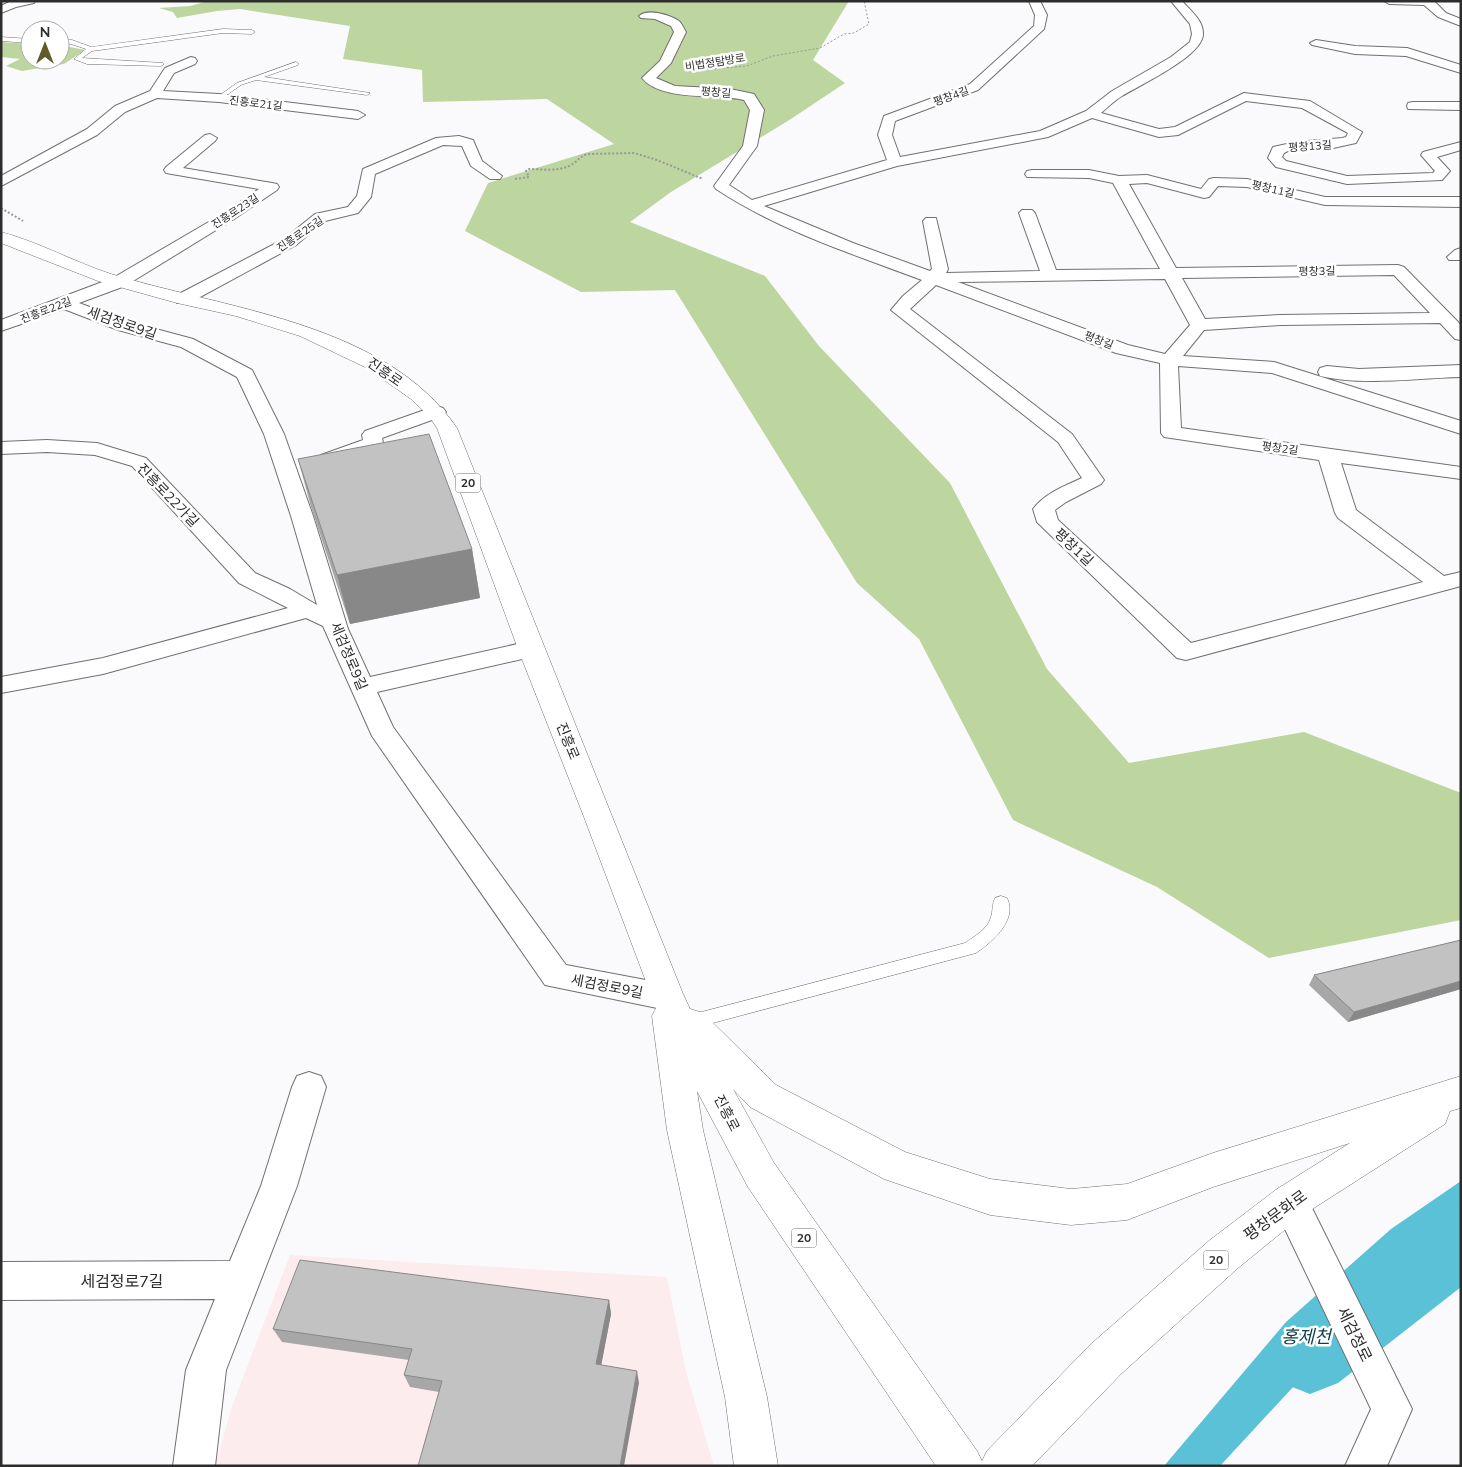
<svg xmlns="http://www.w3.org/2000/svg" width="1462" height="1467" viewBox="0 0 1462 1467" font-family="Mulish,'Noto Sans KR',sans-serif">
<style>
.education{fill:#fcecee}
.green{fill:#bdd59e}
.water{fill:#5ac1d7}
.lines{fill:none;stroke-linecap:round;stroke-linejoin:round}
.river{fill:#5ac1d7;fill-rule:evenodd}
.lane-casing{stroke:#707072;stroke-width:1}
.street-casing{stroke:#707072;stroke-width:2}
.primary-casing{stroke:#707072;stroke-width:1}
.path-far1{stroke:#989899;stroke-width:1;stroke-dasharray:2 2;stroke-linecap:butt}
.path{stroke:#989899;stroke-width:2;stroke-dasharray:2 2;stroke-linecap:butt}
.lane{fill:#fff;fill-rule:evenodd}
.street{fill:#fff;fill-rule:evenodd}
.primary{fill:#fff;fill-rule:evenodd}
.wall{fill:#a7a7a8}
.shaded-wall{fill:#888}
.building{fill:#c2c2c3;stroke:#888}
.labels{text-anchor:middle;stroke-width:5;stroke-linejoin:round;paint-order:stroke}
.far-street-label{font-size:11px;fill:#2c2c2c;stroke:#fff}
.shield{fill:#fff;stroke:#6b6b6b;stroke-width:1}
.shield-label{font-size:12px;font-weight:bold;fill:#2c2c2c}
.street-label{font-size:14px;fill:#2c2c2c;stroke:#fff}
.near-street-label{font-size:16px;fill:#2c2c2c;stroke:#fff}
.near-water-label{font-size:18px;font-style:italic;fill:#0e3e47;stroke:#fff}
</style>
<rect width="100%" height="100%" fill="#fafafc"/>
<path class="education" d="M290,1255L667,1277L686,1372L714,1466H215L232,1406Z"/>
<path class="green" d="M208,1H849L813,60L845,83L791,119L671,192L630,222L765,276L819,346L950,483L1047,669L1129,763L1304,732L1461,793V920L1269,958L1157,887L1013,820L919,639L857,583L675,290L581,292L465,231L488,183L614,144L547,99L423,102L422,70L343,59L350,26L240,9L217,11L177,18L173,12L159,8L190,6Z
M1,42L30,44V60H60V45L85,50L64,64L22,71L6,66L20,59L1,57Z"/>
<path class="water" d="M1461,1181V1234L1418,1262L1319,1359L1220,1466H1164L1286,1322L1391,1229Z"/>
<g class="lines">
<path class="river" d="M1461,1205V1287L1338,1383L1310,1394L1282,1383L1271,1355L1282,1327L1435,1215Z"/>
<defs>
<path id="lane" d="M223,29L252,30L255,32L252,34L223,33L92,51L82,58L163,63L164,64L161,66L87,64L74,59L86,49L71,44H60V40H72L91,47Z
M1,37L30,39V43L1,41Z
M296,62L299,64L298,65L264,77L370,93L367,95L256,80L241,85L221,99L216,98L237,83Z
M1001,896L1007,898C1018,920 992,942 976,953L690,1029L684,1027L682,1022L684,1017L690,1015L965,943C975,936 988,929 991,917C993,911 992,904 995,898Z"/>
<path id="street" d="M35,1L34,3L16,7L1,13V6L11,1Z
M1029,1H1040L1047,15L1044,29L978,90L895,121L892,135L900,157L1040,131L1086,111L1112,91L1171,57L1190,42L1192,34L1190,24L1171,1H1182C1190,10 1203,20 1203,33C1205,55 1140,85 1122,96C1115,100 1108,107 1101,113L1159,129L1175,127L1244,93L1310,101L1362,132L1356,143L1333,148L1288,151L1284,153L1282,157L1286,161L1347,176L1433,173L1435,171L1421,155L1423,152L1461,142V150L1437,157L1450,171L1442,180L1347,184L1276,167L1268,158L1273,147L1296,142L1342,138L1346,137L1348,133L1302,108L1246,101L1178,135L1159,137L1092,118L1048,137L897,166L764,206L853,243L930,271L932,269L923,221L926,218H936L948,269L946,273L1040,271L1019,213L1022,210H1032L1035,213L1056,270L1160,269L1113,183L1089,178L1027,177L1025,174L1027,171L1032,170H1089L1119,176L1147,175L1201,189L1209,179L1214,178L1247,179L1325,197H1461V207L1325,205L1247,187L1218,186L1209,197L1204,198L1147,183L1129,184L1176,268L1398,265L1404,267L1461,325V340L1455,339L1440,323L1280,325L1204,330L1183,356L1274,362L1461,421V434L1272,373L1178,366L1181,428L1461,467V479L1341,463L1356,510L1444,576L1461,572V586L1186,660L1177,658L1037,522L1033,509C1045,493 1065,486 1082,478L1058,442L891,310L903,296L922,280C852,254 778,230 716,189L714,186L743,146L750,110L744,100C716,93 661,102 642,78L660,61L674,32L671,26L655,19L641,18L639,16C648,8 670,15 679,21C682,24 684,29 686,32L671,63L656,78L675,86L730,89L754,94L764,110L757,146L729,185L752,200L887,160L878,135L884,116L970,84L1034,26L1035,15ZM1394,275L1430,313L1280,315L1205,319L1182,278ZM1165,279L1190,325L1165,354L1128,345L958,282ZM936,285L1116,353L1160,363L1161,433L1164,437L1319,460L1335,513L1338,518L1423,582L1191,643L1058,520L1055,510L1066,502L1101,484L1104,480L1072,434L910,309Z
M1384,1H1434L1446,13L1461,19V26L1438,17L1424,5L1389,4Z
M1316,40L1355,46L1407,48L1461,65V73L1406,56L1355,54L1312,45L1310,43Z
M191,57L195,58L197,61L195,64L174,73L163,91L219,94L358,111L365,115L358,119L219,102L157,98L125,112L97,135L1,186V176L87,129L115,106L150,91L165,68Z
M1413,102H1461V110L1408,109L1407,106L1408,103Z
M210,134L217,138L215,141L183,168L272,183L277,184L279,187L277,190L234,219L125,286L79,303L130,322L193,339L252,370L284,434L313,516L348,629L370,677L531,641L540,643L543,649L540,655L377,692L393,727L566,965L667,984L678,988L683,997L678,1006L667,1010L545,985L372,736L323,626L306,618L103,674L1,693V677L103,658L288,608L239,583L132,466L95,455L47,452L1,454V442L47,440L97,443L146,458L255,573L290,589L317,605L291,516L264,434L237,377L181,347L118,330L64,309L1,331V320L113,278L224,213L259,189L166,173L164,170L166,167L205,135Z
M459,136L473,140L482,161L502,176L500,179H490L471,166L462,146L443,145L375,174L371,197L358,213L325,221L296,245L189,303H177L174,299L177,295L284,239L315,214L348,207L357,196L363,169L436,138Z
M1461,248V260H1449L1447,257L1455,250Z
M1461,365V377C1418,378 1362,386 1320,376L1318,372L1320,368L1327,366L1359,369Z
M436,406L443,408L446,412L443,416L382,438L383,443L380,447L328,465L321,463L318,459L321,455L363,440L362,435L365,431Z
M309,1072L321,1076L326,1087L297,1186L226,1370L215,1466H173L186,1370L215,1299L1,1300V1262L230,1261L261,1186L292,1087L297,1076Z
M1290,1185L1303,1190L1412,1409L1387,1466H1345L1371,1409L1272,1202L1277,1190Z"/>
<path id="primary" d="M1,232C39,242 74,262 111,274C225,309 384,322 457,428L683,994L690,1009L703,1013L776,1085L905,1152L990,1179L1071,1189L1127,1184L1213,1153L1461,1076V1108L1450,1111L1445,1124L1303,1215L1238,1268L1121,1374L1032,1466H936L748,1187L697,1091L703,1130L767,1397L778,1466H734L725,1397L667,1130L652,1016L656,1008L584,817L518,649L437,428L429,416L411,399L367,368L300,336L236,316L177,303L98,281L1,243ZM733,1089L750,1107L884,1179L990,1215L1071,1225L1127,1220L1213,1187L1350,1143L1277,1189L1210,1240L1091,1344L987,1451L982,1461L977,1451L774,1163Z"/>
</defs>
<use href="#lane" class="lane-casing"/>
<use href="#street" class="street-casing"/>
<use href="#primary" class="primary-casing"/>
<path class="path-far1" d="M699,70L747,66L773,56L820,48L844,34L854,33L869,24L864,1"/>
<path class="path" d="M515,179L529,177L526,171L528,169C541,169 559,172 571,165C578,161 580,156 588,154L634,153L657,160L703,179
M1,208L23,221"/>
<use href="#lane" class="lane"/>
<use href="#street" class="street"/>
<use href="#primary" class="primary"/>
</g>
<path class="wall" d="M298,459L472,549L480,598L350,624L311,507Z
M1461,940V989L1348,1022L1309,985L1314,975Z
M609,1300L611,1314L601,1365L639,1383L439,1392L410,1387L404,1375L409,1360L282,1342L273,1329Z"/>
<path class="shaded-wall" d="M472,549L480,598L350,624L337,575Z
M1461,981V989L1348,1022L1354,1012Z
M609,1300L611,1314L599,1377L596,1364Z
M637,1371L639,1383L624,1466H620Z"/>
<path class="building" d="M429,434L472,549L337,575L298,459Z
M1461,940V981L1354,1012L1314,975Z
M300,1260L609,1300L596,1364L637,1371L620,1466H418L442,1381L404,1375L412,1349L273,1329Z"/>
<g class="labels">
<g class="far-street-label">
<text transform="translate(715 62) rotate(-9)" y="4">비법정탐방로</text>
<text transform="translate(716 92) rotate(5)" y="4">평창길</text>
<text transform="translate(951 96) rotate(-20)" y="4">평창4길</text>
<text transform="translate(256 103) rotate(7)" y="4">진흥로21길</text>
<text transform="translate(1310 146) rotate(-4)" y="4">평창13길</text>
<text transform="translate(1273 189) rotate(13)" y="4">평창11길</text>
<text transform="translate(235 211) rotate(-33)" y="4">진흥로23길</text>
<text transform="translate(300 234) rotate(-34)" y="4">진흥로25길</text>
<text transform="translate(1317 271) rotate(-1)" y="4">평창3길</text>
<text transform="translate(46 310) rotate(-21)" y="4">진흥로22길</text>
<text transform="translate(1099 340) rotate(21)" y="4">평창길</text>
<text transform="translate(1280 448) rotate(8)" y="4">평창2길</text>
</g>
<g class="shield">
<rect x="455.5" y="473.5" width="25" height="19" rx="4"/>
<rect x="791.5" y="1228.5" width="25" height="19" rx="4"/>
<rect x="1203.5" y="1250.5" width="25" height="19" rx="4"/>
</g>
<g class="shield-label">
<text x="468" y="487">20</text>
<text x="804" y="1242">20</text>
<text x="1216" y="1264">20</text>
</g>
<g class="street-label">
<text transform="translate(122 323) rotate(19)" y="5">세검정로9길</text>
<text transform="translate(385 372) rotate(35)" y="5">진흥로</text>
<text transform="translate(168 495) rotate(46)" y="5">진흥로22가길</text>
<text transform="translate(1074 547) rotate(43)" y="5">평창1길</text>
<text transform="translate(349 656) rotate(67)" y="5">세검정로9길</text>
<text transform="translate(568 741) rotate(68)" y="5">진흥로</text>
<text transform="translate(607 986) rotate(11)" y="5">세검정로9길</text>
<text transform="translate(727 1113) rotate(63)" y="5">진흥로</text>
</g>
<g class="near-street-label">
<text transform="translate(1275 1215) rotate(-36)" y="6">평창문화로</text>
<text x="122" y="1287">세검정로7길</text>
<text transform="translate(1355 1334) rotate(64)" y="6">세검정로</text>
</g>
<g class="near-water-label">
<text x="1306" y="1343">홍제천</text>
</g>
</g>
<rect width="1462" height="1467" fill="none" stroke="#2c2c2c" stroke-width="5"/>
<g transform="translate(45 45)"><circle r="24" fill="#ffffff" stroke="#ababab"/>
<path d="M0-4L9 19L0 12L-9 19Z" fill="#5e5d2a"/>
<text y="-8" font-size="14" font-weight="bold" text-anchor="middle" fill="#2c2c2c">N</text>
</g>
</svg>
